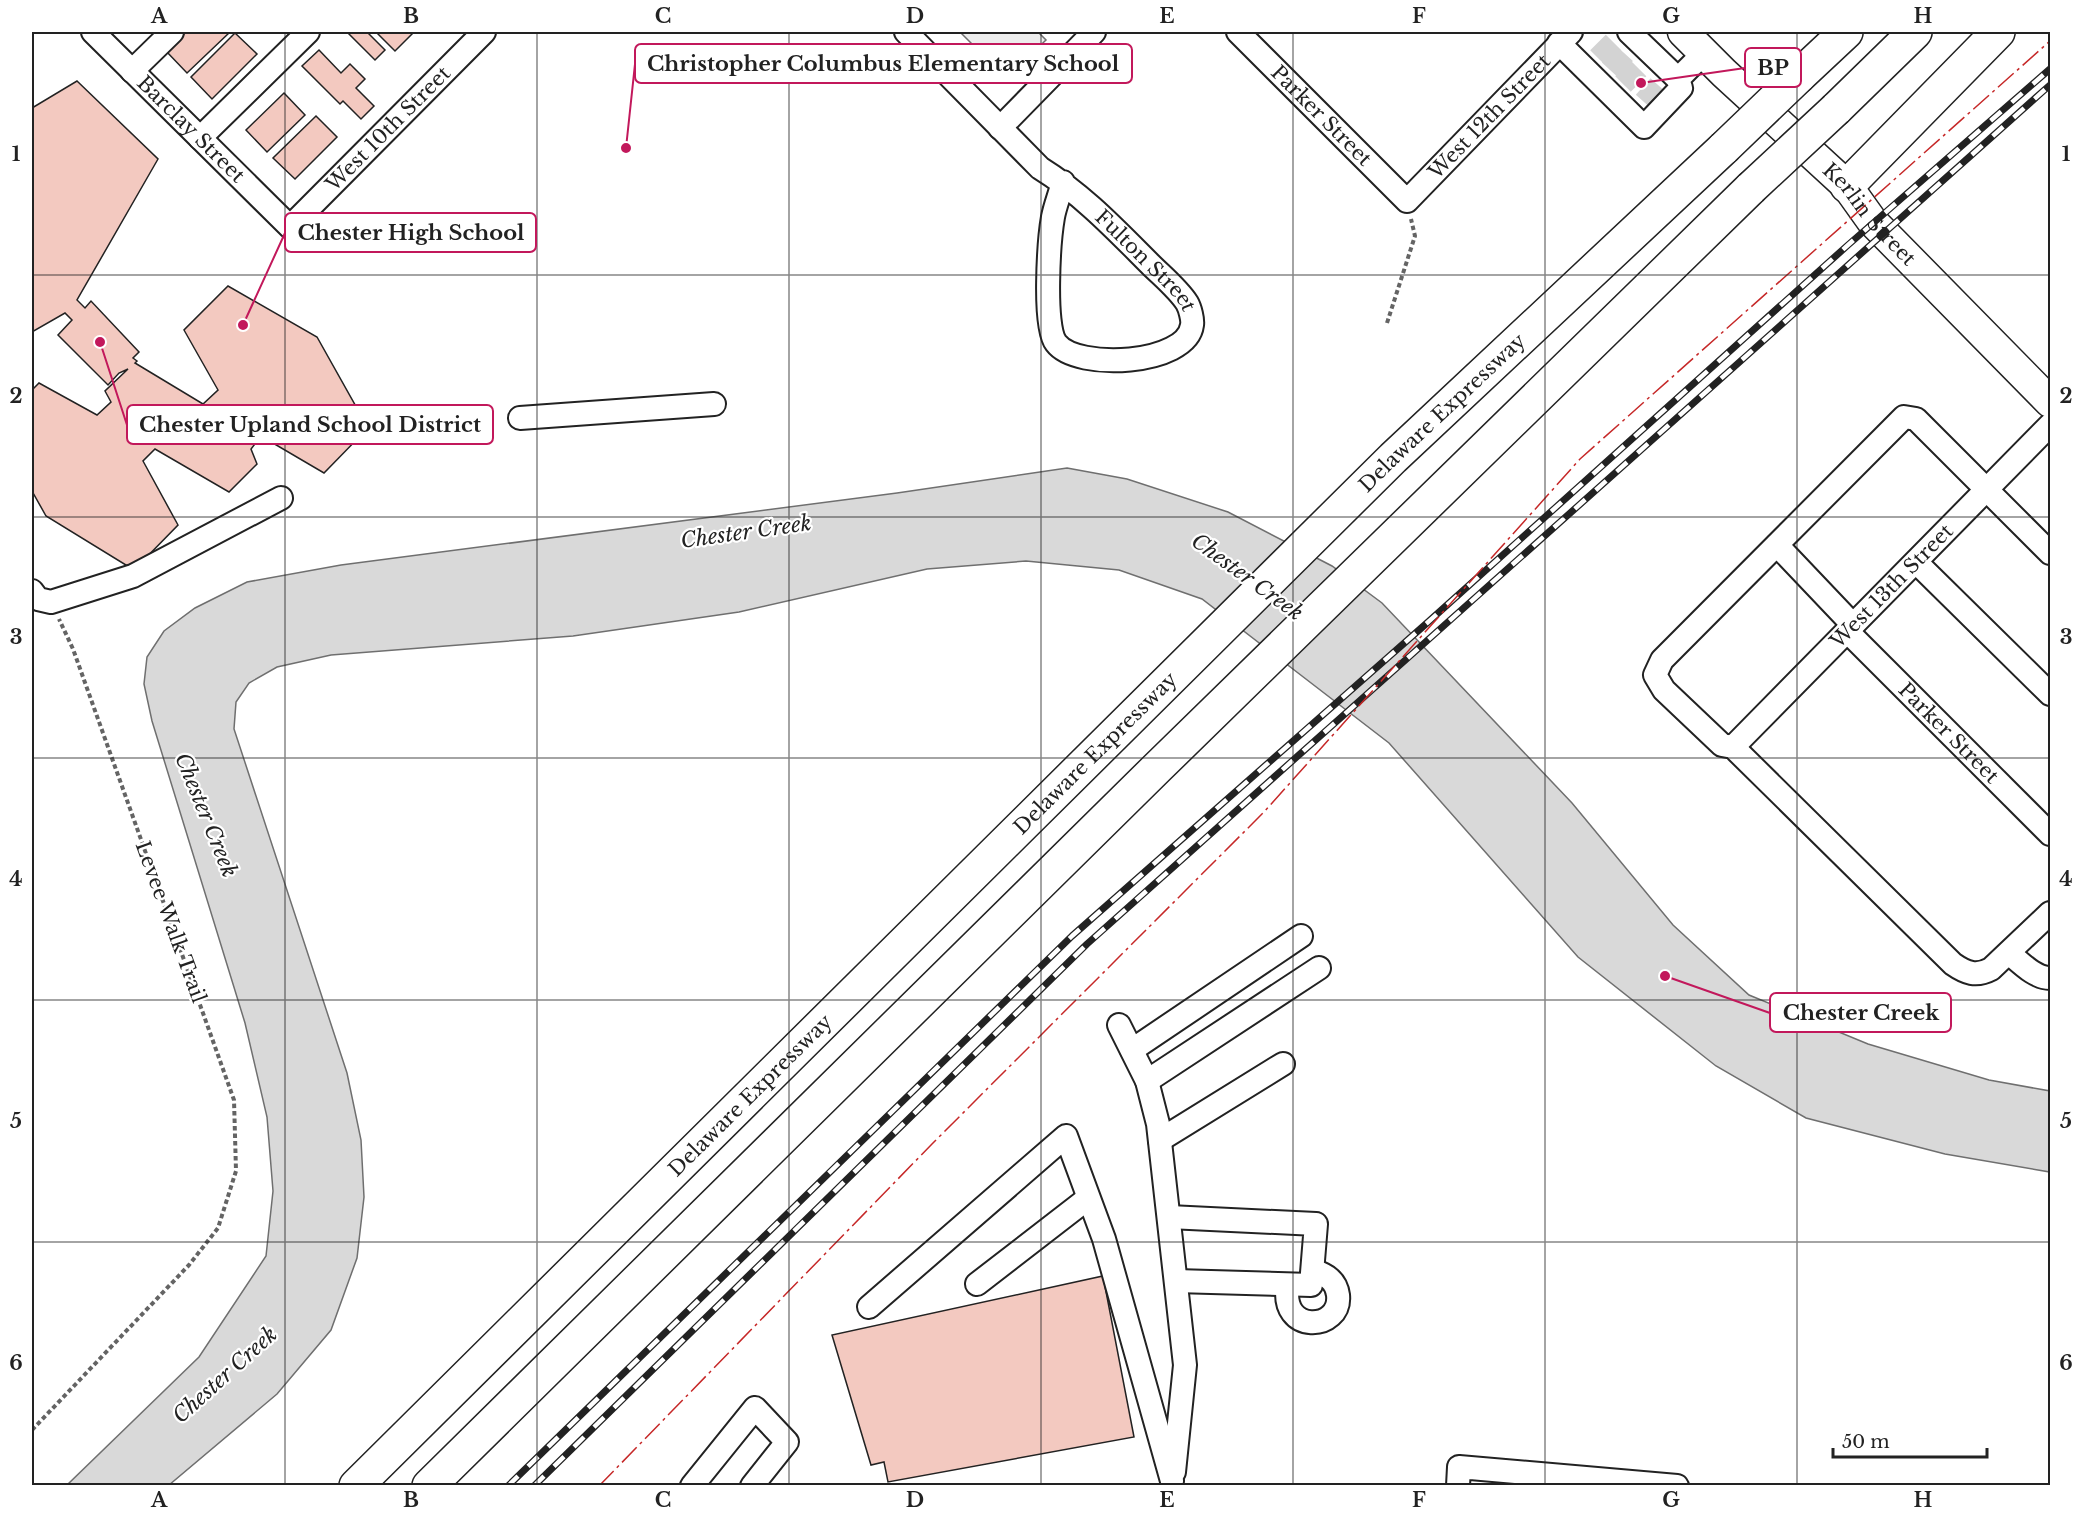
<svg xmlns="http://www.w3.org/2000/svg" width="2082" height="1517" viewBox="0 0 2082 1517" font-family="'Libre Baskerville',serif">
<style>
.parking{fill:#ededed;stroke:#6f6f6f;stroke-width:1.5}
.water{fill:#d9d9d9;stroke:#6f6f6f;stroke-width:1.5}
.building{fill:#f3c9c0;stroke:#222;stroke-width:1.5}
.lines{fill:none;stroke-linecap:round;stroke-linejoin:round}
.minor-tunnel{stroke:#d3d3d3;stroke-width:22;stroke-dasharray:22 11;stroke-linecap:butt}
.minor-casing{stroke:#222;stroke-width:26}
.major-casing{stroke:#222;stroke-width:33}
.highway-casing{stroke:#222;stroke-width:36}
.path{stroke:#646464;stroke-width:4;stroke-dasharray:4.5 3;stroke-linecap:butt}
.minor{stroke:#fff;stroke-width:22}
.major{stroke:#fff;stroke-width:30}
.highway{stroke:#fff;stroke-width:33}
.rail-casing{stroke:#222;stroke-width:7}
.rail{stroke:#fff;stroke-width:4.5;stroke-dasharray:14;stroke-linecap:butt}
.highway-bridge-casing{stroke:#222;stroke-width:36;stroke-linecap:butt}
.highway-bridge{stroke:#fff;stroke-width:33}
.power{stroke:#c62828;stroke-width:1.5;stroke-dasharray:21 4.5 3 4.5;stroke-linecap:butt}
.grid{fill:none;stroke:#222;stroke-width:1.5;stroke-opacity:0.55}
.labels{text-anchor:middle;stroke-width:4.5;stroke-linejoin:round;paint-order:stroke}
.street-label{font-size:20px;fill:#222;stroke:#fff}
.water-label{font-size:21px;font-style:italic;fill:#222;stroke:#fff}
.leader{fill:none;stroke:#c2185b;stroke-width:2}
.callout-dot{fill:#c2185b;stroke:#fff;stroke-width:2}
.callout{fill:#fff;stroke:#c2185b;stroke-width:2}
.callout-label{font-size:21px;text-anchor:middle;font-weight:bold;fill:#222}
.neatline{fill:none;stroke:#222;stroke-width:2}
.grid-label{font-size:20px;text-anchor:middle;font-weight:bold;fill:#222}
</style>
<rect width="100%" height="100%" fill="#fff"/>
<path class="parking" d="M960,32H1038L1046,40L1006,78Z"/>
<path class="water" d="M1067,468L1127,479L1228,512L1332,566L1382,603L1572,803L1673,925L1749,995L1868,1044L1989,1080L2050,1091V1172L1945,1154L1806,1118L1716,1066L1578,957L1389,743L1202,599L1119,570L1026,561L927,569L739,612L573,636L331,655L277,667L249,683L236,702L234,729L347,1073L361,1140L364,1197L357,1258L331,1330L277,1394L169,1485L66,1486L199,1357L266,1256L273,1191L267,1117L245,1023L152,721L144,684L147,657L164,631L195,608L247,582L341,565L897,493Z"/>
<path class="building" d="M186,32H230L187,73L166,51Z
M347,32H367L385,50L375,60Z
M376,32H414L395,51Z
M235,33L257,54L212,99L191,77Z
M319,50L341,73L350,64L365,79L356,88L374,106L361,119L343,101L340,104L302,66Z
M77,81L158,159L77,300L85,308L91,301L139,352L133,358L137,361L135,363L203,404L218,390L184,330L228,286L317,337L368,428L324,473L261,436L251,449L257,464L229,492L155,449L143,461L178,525L134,570L46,516L32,491V390L39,383L97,415L111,402L105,391L128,369L119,373L108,385L58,335L72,320L65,313L32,332V108Z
M284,93L305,115L267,152L246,130Z
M316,116L337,137L295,179L273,158Z
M1103,1276L1134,1437L888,1482L884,1462L871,1465L832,1335Z"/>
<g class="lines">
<path class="minor-tunnel" d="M1598,58L1619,37
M1610,70L1629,49
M1623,84L1644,63
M1644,102L1662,82"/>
<defs>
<g id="minor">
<path id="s1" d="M93,32L290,227L484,32"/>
<path id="s2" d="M906,32L1040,168C1082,194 1115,229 1150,264C1162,276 1178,289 1187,303C1190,308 1193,320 1192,325C1187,365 1077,371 1056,343C1043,326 1049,240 1053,217C1055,206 1060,194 1063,182"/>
<path id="s3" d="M1238,32L1407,201L1571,32"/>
<path d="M1629,32L1678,79"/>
<path d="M1559,43L1644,127L1681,88L1678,79L1704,53"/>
<path d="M132,71L172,32"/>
<path d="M1000,128L1094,32"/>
<path d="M200,138L308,32"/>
<path d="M520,418L714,404"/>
<path d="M1777,545L1853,625"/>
<path d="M2050,553L1916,419L1904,417L1662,660L1655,675L1664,690L1722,745L1733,747L1953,964C1966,973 1976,977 1991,969L2050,913"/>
<path d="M1916,562L2050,694"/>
<path d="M32,591L38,599L51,602L133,576L281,498"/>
<path id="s4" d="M1847,631L2050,834"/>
<path id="s5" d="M1733,747L2050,425"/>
<path d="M2009,953C2021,963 2035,978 2050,978"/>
<path d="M1119,1025L1147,1081L1158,1124L1185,1365L1174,1472"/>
<path d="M1132,1050L1301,936"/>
<path d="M1147,1081L1319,968"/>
<path d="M1160,1140L1283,1064"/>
<path d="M1169,1217L1316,1224L1311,1285L1176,1281"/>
<path d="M977,1284L1087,1199"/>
<path d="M1288,1285C1279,1335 1342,1331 1338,1295C1336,1280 1326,1275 1313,1270"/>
<path d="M869,1307L1066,1136L1104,1239L1172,1481"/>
<path d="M692,1486L755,1408L787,1442L752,1486"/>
<path d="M1458,1486L1459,1467L1677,1486"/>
</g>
<g id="major">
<path id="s6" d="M1683,32L1724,73L1847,186L1872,221L2050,402"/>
</g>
<g id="highway">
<path d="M1799,76L1846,32"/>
<path d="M1836,109L1915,32"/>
<path d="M1847,186L1998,32"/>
<path id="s7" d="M356,1486L1393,458L1724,148"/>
<path d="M429,1486L1157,768L1751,188"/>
</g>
</defs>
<use href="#minor" class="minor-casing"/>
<use href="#major" class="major-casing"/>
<use href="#highway" class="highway-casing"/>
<path class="path" d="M1387,323L1415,236L1411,219
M32,1430L189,1265L218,1228L236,1171L234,1100L73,649L59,619"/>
<use href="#minor" class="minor"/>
<use href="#major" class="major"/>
<use href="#highway" class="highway"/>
<defs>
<path id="rail" d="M508,1486L1072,936L1427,623L1848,245L2050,69
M534,1486L1087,944L2050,85"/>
</defs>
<use href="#rail" class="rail-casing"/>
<use href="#rail" class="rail"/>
<defs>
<path id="highway-bridge" d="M1724,148L1799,76
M1751,188L1836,109"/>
</defs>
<use href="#highway-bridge" class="highway-bridge-casing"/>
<use href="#highway-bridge" class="highway-bridge"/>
<path class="power" d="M599,1486L932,1144L1264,812L1580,459L2050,41"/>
</g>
<path class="grid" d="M285,32V1486M537,32V1486M789,32V1486M1041,32V1486M1293,32V1486M1545,32V1486M1797,32V1486M32,275H2050M32,517H2050M32,758H2050M32,1000H2050M32,1242H2050"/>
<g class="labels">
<g class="street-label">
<text dy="7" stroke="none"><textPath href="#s3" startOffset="118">Parker Street</textPath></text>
<text dy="7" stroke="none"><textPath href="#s3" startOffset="357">West 12th Street</textPath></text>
<text dy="7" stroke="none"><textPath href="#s1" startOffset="138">Barclay Street</textPath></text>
<text dy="7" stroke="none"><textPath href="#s1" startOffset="416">West 10th Street</textPath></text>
<text dy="7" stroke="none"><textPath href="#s6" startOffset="261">Kerlin Street</textPath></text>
<text dy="7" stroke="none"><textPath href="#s2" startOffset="332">Fulton Street</textPath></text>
<text dy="7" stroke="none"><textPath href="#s7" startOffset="1527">Delaware Expressway</textPath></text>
<text dy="7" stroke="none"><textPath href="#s5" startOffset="226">West 13th Street</textPath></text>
<text dy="7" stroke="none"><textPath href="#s4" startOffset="144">Parker Street</textPath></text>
<text dy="7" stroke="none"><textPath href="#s7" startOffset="1041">Delaware Expressway</textPath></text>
<text transform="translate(171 922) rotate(70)" y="7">Levee Walk Trail</text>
<text dy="7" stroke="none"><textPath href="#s7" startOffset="555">Delaware Expressway</textPath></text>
</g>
<g class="water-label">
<text transform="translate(746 532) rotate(-8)" y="7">Chester Creek</text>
<text transform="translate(1247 577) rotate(36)" y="7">Chester Creek</text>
<text transform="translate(206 815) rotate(68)" y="7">Chester Creek</text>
<text transform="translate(225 1375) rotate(-42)" y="7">Chester Creek</text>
</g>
</g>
<path class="leader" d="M626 148L635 64M1641 83L1745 68M243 325L285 233M100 342L127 425M1665 976L1770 1013"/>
<g class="callout-dot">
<circle cx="626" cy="148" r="6"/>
<circle cx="1641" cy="83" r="6"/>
<circle cx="243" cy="325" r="6"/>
<circle cx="100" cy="342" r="6"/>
<circle cx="1665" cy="976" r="6"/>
</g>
<g class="callout">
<rect x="635" y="44" width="497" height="39" rx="6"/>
<rect x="1745" y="48" width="56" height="39" rx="6"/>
<rect x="285" y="213" width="251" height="39" rx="6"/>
<rect x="127" y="405" width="366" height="39" rx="6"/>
<rect x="1770" y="993" width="181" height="39" rx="6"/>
</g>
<g class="callout-label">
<text x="883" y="71">Christopher Columbus Elementary School</text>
<text x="1773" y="75">BP</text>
<text x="411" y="240">Chester High School</text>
<text x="310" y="432">Chester Upland School District</text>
<text x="1861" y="1020">Chester Creek</text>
</g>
<rect width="2082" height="1517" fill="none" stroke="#ffffff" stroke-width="66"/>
<path d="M1833 1448v9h154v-9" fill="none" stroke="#222222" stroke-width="3"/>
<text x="1842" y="1448" font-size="18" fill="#222222" stroke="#ffffff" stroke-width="4.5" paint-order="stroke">50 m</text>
<rect x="33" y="33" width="2016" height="1451" class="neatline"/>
<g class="grid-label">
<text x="159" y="23">A</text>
<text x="411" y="23">B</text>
<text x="663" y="23">C</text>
<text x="915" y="23">D</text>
<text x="1167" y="23">E</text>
<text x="1419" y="23">F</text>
<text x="1671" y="23">G</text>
<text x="1923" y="23">H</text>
<text x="16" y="161">1</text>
<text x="2066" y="161">1</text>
<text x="16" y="403">2</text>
<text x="2066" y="403">2</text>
<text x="16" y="644">3</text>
<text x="2066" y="644">3</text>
<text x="16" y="886">4</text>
<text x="2066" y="886">4</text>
<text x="16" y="1128">5</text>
<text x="2066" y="1128">5</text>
<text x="16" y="1370">6</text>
<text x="2066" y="1370">6</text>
<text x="159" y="1507">A</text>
<text x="411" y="1507">B</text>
<text x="663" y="1507">C</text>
<text x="915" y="1507">D</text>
<text x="1167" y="1507">E</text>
<text x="1419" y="1507">F</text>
<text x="1671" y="1507">G</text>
<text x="1923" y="1507">H</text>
</g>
</svg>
